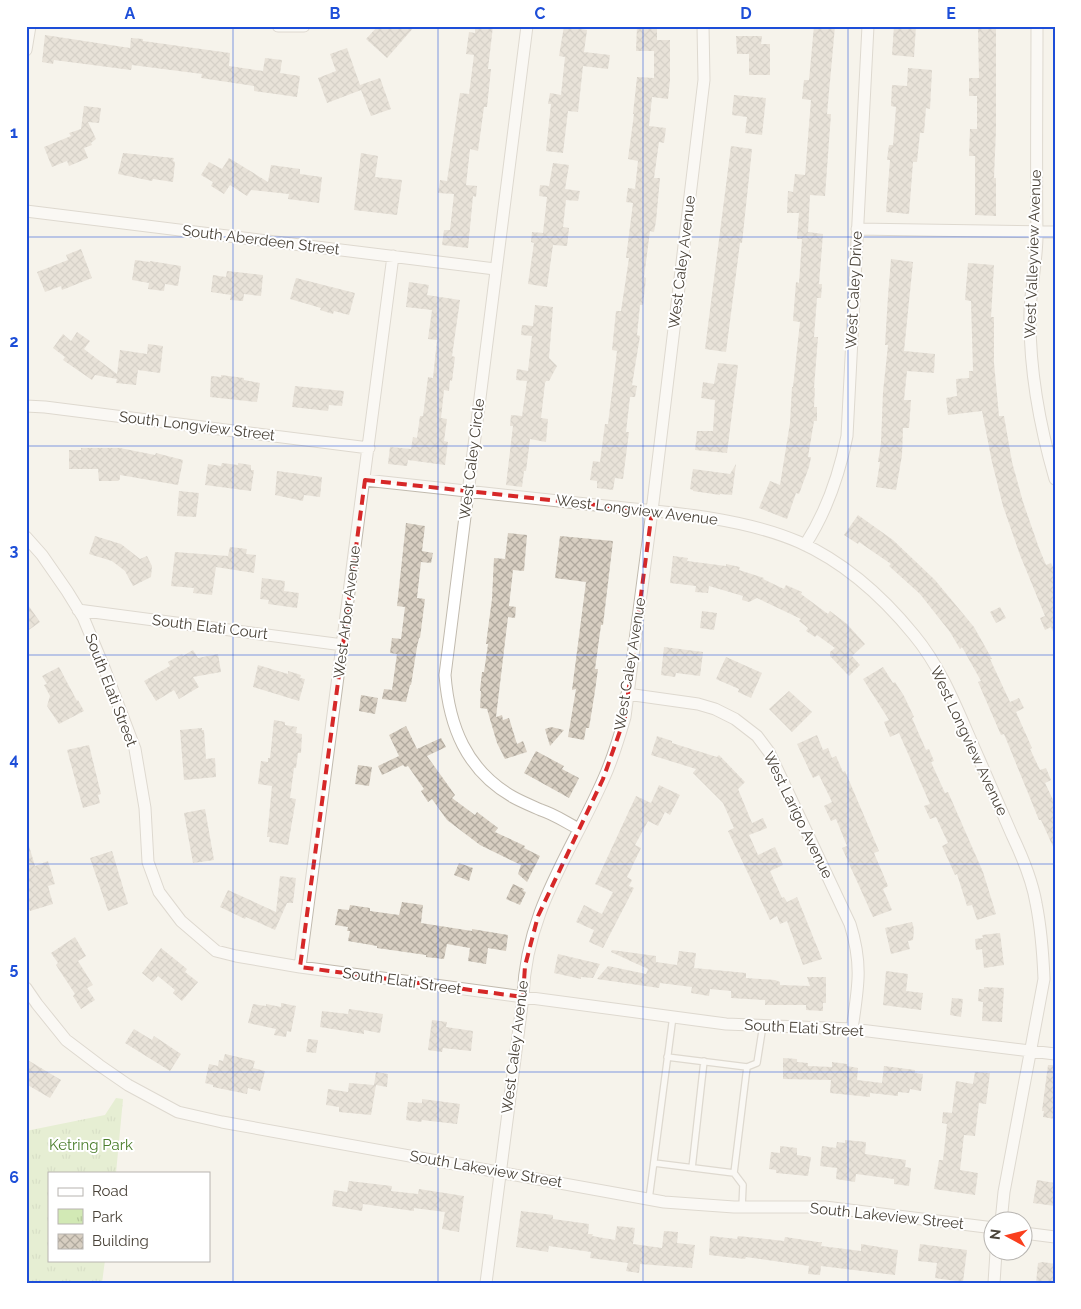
<svg xmlns="http://www.w3.org/2000/svg" width="1081" height="1309" viewBox="0 0 1081 1309" font-family="Raleway,sans-serif">
<style>
.park{fill:url(#park-tufts)}
.building{fill:url(#building-cross-hatch)}
.lines{fill:none;stroke-linecap:round;stroke-linejoin:round}
.lane-casing{stroke:#c1baae;stroke-width:8}
.street-casing{stroke:#c1baae;stroke-width:13}
.lane{stroke:#fff;stroke-width:5.5}
.street{stroke:#fff;stroke-width:11}
.marked{fill:none;stroke:#d62828;stroke-width:4;stroke-dasharray:10 6;stroke-linejoin:round}
.grid{fill:none;stroke:#1d4ed8;stroke-width:1;stroke-opacity:0.55}
.labels{text-anchor:middle;stroke-width:4;stroke-linejoin:round;paint-order:stroke}
.street-label{font-size:15px;fill:#4a4339;stroke:#fff}
.park-label{font-size:15px;fill:#4a7d2b;stroke:#fff}
.neatline{fill:none;stroke:#1d4ed8;stroke-width:2}
.grid-label{font-size:16px;text-anchor:middle;font-weight:bold;fill:#1d4ed8}
</style>
<defs>
<pattern id="park-tufts" width="24" height="20" patternUnits="userSpaceOnUse" patternTransform="scale(1.25)"><rect width="24" height="20" fill="#d2e9b5"/><path d="M3 7l-1-3M5 7V3M7 7l1-3M15 17l-1-3M17 17v-4M19 17l1-3" fill="none" stroke="#b6c99c"/></pattern>
<pattern id="building-cross-hatch" width="8" height="8" patternUnits="userSpaceOnUse" patternTransform="scale(1.25)"><rect width="8" height="8" fill="#d7cec1"/><path d="M0 0l8 8M0 8l8-8" fill="none" stroke="#b0a99e"/></pattern>
</defs>
<rect width="100%" height="100%" fill="#f6f3eb"/>
<path class="park" d="M116,1098L123,1099L116,1173H49V1260H105L102,1283H26V1131L105,1115Z"/>
<path class="building" d="M378,26H415L387,58L366,39Z
M475,26H493L488,69H491L487,107H484L478,151L470,149L466,185L477,186L476,197L473,196L468,248L442,245L444,230H450L454,194L438,193L440,180L447,181L460,93L469,94L474,55L466,54L469,32L475,33Z
M564,26L587,30L584,52L610,55L608,69L583,66L578,112L568,111L563,153L546,151L551,104H548L550,93L561,95L565,57L559,56Z
M637,26H657V40H670V80L668,99L652,97L649,126L666,128L664,143L659,142L654,178H660L656,221L654,232L650,231L644,277L646,278L643,305H640L637,335L640,336L632,385L637,386L635,397H630L626,432H629L623,479L615,478L613,490L597,488V481L590,480L593,461L600,462L605,424H608L617,351L612,350L616,311H621L629,258H626L633,203L626,202L628,188L635,189L638,161L628,159L634,114H633L637,77L654,78V51H636Z
M814,26H835L827,114H831L825,196L810,195L808,232L823,234L819,284H822L821,298H817L814,337H818L814,388H815L814,407H817V421H814L808,457H811L809,467L799,494L796,493L787,519L759,508L770,481L780,485L790,423L792,387H793L800,322L793,321L796,282L799,283L802,239H797L799,213H787L788,191L793,192L795,174L805,175L811,100L802,99L804,80H809Z
M894,26H916L914,57L892,55Z
M978,26H996V130L994,178H996V216L975,215V156H969L970,129H977V96H969V78H979Z
M45,35L130,48L131,38L143,39V41L230,53L229,66L263,71L265,58L282,60L280,73L300,76L297,97L254,91V86L201,78L202,74L132,65L131,70L54,60L53,64L42,62Z
M736,36H762L761,44H770V75H749V54H737Z
M347,48L360,85L380,78L391,109L371,116L361,90L327,103L318,78L336,71L330,54Z
M908,68L932,70L930,109L926,108L924,133H920L917,162H913L909,214L886,212L890,160H887L889,145H893L896,107L891,106L892,85L907,86Z
M734,95L766,98L762,135L745,133L747,117L732,115Z
M84,106L101,108L99,123L88,122L96,139L91,143L92,145L84,148L88,158L69,166L67,161L52,167L44,147L71,136L69,133L81,129Z
M731,146L752,149L742,243H740L726,352L705,349Z
M123,153L174,158L173,161L175,162L173,182L153,179L152,181L118,174Z
M361,153L378,156L375,177L402,180L397,215L354,210Z
M229,158L268,182L271,165L300,169V174L322,177L319,203L288,199L289,194L251,190L247,196L230,185L224,194L211,186L213,182L201,175L209,162L222,169Z
M553,163L569,165L565,189L580,191L578,201L566,200L563,227L569,228L567,246L553,245L547,287L528,284L534,243L531,242L532,232L543,233L547,197L539,196L540,185L549,186Z
M81,249L92,278L62,290L61,286L45,292L37,272L68,260L66,255Z
M891,259L913,262L904,351L935,354L934,373L907,371L904,400H911L909,428H903L902,455L896,490L876,487L880,462H878L881,443L883,392L888,345H885L888,296Z
M135,260L150,262V261L181,266L178,286L165,284L164,291L148,289L149,283L132,280Z
M968,263L994,265L991,317H994V363L999,416H1004L1012,462L1023,502L1039,548L1046,565L1051,563L1055,571V636L1051,627L1045,630L1040,618L1045,616L1020,555L1003,506L992,462L982,411L948,415L946,398L957,396L956,379L969,378V371H973L971,301L965,300Z
M227,271L263,275L261,296L244,294L243,301L230,300L231,295L211,292L213,275L226,277Z
M296,278L355,293L349,315L334,311L333,314L320,310L321,308L290,299Z
M409,282L429,285L427,295L460,300L452,356L455,357L452,381L450,380L449,391L444,390L441,418L447,419L444,441L448,442L445,465L408,460L407,466L388,464L390,447L411,449L413,437L417,438L420,416H423L428,377L433,378L437,340L428,339L432,310L406,307Z
M535,305L553,307L549,358L557,366L549,381H546L545,383L541,418L548,419L546,442L530,439L526,471H524L522,487L506,485L513,426H510L511,415L522,416L527,381L516,380L517,369L528,371L532,336L521,335L522,325L533,326Z
M77,332L90,341L84,349L117,374L120,350L147,354L148,344L163,346L160,373L138,370L136,385L116,383L117,379L95,375L92,380L63,360L65,357L53,348L63,334L71,341Z
M718,363L738,365L727,453L695,450L697,431H713L715,400L701,398L703,382L714,384Z
M221,375L244,378V380L260,383L257,402L210,397L211,376L221,377Z
M295,386L344,391L342,406L329,405L328,411L292,407Z
M81,448H120L155,455L156,453L183,460L178,485L120,475V479L118,481H99L98,469H69V450H81Z
M222,463L238,465V463L251,465V470H254L251,491L205,485L208,464L221,466Z
M736,464L732,495L720,494V495L693,491V490L690,489L693,469L730,474Z
M277,471L322,477L320,497L304,495L303,501L275,495Z
M179,491L199,493L196,517L177,516Z
M858,515L893,540L935,580L974,627L992,659H990L1010,702L1019,698L1024,708L1016,712L1032,748L1030,749L1040,770L1046,768L1051,780L1045,783L1055,804V851L1041,820H1039L1004,734L1001,735L978,682L981,681L962,647L960,649L950,632L920,594L889,566L891,564L859,542L858,544L844,535Z
M406,523L425,526L422,551L433,553L431,563L421,562L417,598L425,599L420,638H419L417,647L411,685H410L406,702L382,699L384,689L392,690L397,654L390,653L392,638L401,639L405,607L397,606Z
M508,533L527,535L524,571L513,570L509,606L516,607L515,618L508,617L496,717L502,715L503,720L509,718L517,744L523,741L527,752L505,759L497,743L487,709L480,708L481,691H480L482,672H484L488,644H486L492,599L494,558L505,559Z
M95,536L121,544L140,559L147,556L152,566L151,577L133,586L125,571L112,561L89,554Z
M560,536L613,541L603,625H601L595,669H598L595,691L589,728H586L584,740L568,737L576,689L572,690L586,582L555,578Z
M230,547L247,549L246,554L256,555L254,573L216,567L212,595L193,593L194,588L171,586L175,552L228,556Z
M673,556L688,558L687,561L726,566V564L740,567L739,570L764,578L763,579L784,589L786,585L802,592L801,594L828,614L830,611L847,624L865,644L852,656L860,665L849,676L830,656V652L835,648L817,635L815,637L806,631L808,628L799,621L801,619L757,598L749,602L742,600L743,596L709,586L708,593L695,592L696,586L670,583Z
M262,578L285,581L284,591L299,593L297,608L268,604L269,600L260,599Z
M26,602L40,622L26,632Z
M1000,607L1006,618L996,623L990,612Z
M702,611L717,613L714,630L700,628Z
M664,647L703,652L700,676L676,673L675,677L661,675Z
M193,650L198,658L218,654L221,672L193,677L199,687L179,699L174,690L156,701L144,681L170,666L168,662L182,654L183,656Z
M726,657L762,673L751,698L738,692L739,689L716,679Z
M258,665L288,674V671L301,675L300,678L305,679L299,701L253,687Z
M59,667L77,701L78,700L84,711L59,724L47,706L50,696L44,685L47,684L42,676Z
M883,667L893,683L895,682L904,696L914,717L912,718L926,750L929,749L934,761L931,762L945,793L948,792L983,872L996,914L977,920L972,905L967,906L957,874L955,875L942,846L948,843L936,817L930,819L924,806L930,804L899,733L890,737L884,722L889,720L863,679Z
M789,691L812,712L792,732L769,709Z
M361,695L378,698L375,714L359,711Z
M274,720L285,722V725L297,727L296,733L302,734L301,753H298L296,768H294L290,798L296,799L288,845L269,842L270,837H267L272,786L258,784L261,761L268,762V758H270Z
M406,726L417,749L441,738L446,747L427,756L455,795L452,798L475,815L477,812L498,828L495,832L525,846L524,848L540,856L527,882L518,874L521,865L480,845L447,820L432,799L428,802L421,791L424,789L408,766L405,767L403,765L382,775L378,766L399,756L389,735Z
M551,727L564,730L550,746L545,729Z
M202,728V730H204L206,759L215,758L216,777L184,780L180,730Z
M817,735L823,750L828,748L832,758L836,756L843,772L845,771L879,851L874,853L888,886L883,889L892,910L873,917L842,848L847,846L836,819L831,821L824,806L832,802L819,775L813,778L797,744Z
M657,736L672,741V743L717,757L719,755L745,782L738,789L752,823L763,818L767,828L749,835L758,855L775,847L783,865L770,871L782,898L784,897L787,902L797,897L822,959L803,965L787,921L780,924L777,916L770,920L728,831L734,828L723,803L693,773L696,769L651,755Z
M89,745L101,794L98,795L100,803L83,808L67,750Z
M536,751L564,766L562,769L579,778L569,798L524,773Z
M358,765L372,767L369,786L355,784Z
M659,785L680,795L670,815L665,812L658,826L648,821L635,845L641,848L627,877L632,880L629,886L634,888L603,948L589,942L594,930L576,922L584,905L602,914L613,892L595,884L636,796L651,803Z
M205,809L214,860L193,863L184,813Z
M26,846H29L35,866L48,861L55,884L48,886L53,904L30,911L26,899Z
M112,851L128,904L108,911L90,858Z
M459,863L473,868L469,881L454,875Z
M280,876L296,878L293,903H287L275,930L246,917L245,919L220,907L228,890L276,912Z
M513,884L524,889L523,891L526,892L520,905L506,899Z
M402,902L423,905L421,923L472,931V929L508,935L506,951L488,948L486,964L468,961L470,948L447,944L444,959L426,957V955L377,948V946L348,941L350,931H347L348,927L335,925L338,909L349,910L350,905L370,908V911L399,915Z
M912,922L914,929L913,940L908,941L910,949L891,954L885,928Z
M1000,933L1004,965L984,968L982,949L976,950L975,939L983,938L982,935Z
M75,937L86,956L78,961L93,985L87,988L95,1000L81,1009L73,996L75,994L56,965L58,963L51,953Z
M161,948L187,969L185,972L198,982L182,1001L173,993L175,990L158,976L153,982L142,973Z
M612,950L656,956V962L677,965L679,951L696,953L694,968L746,973V978L775,980L780,982V985L810,986L807,977H826V1003H823V1011L806,1010V1005H765V1000L731,998V991L710,989L709,996L691,993L692,987L660,983L659,988L597,979L608,966L646,974L648,969L611,952Z
M558,954L600,964L593,978L581,977V979L554,973Z
M886,971L908,974L906,991L923,993L921,1010L883,1005Z
M984,987L1004,988L1002,1022L982,1021L983,1002L978,1001L979,989H984Z
M952,998L963,999L961,1017L950,1015Z
M281,1003L296,1006L291,1032L287,1031L286,1037L274,1035L276,1029L248,1023L253,1004L266,1006V1004L281,1007Z
M349,1009L383,1014L380,1033L364,1030V1034L320,1027L322,1011L348,1014Z
M432,1020L447,1022L446,1027L473,1031L471,1051L443,1048L442,1052L428,1050Z
M134,1029L152,1040L154,1036L181,1054L170,1071L125,1043Z
M308,1039L318,1040L316,1053L306,1052Z
M225,1054L255,1061L253,1068L265,1071L260,1091L248,1088L247,1094L213,1087V1085L205,1083L209,1064L218,1066L219,1060L223,1061Z
M783,1058L797,1059V1062L808,1063V1066L832,1067V1062L847,1064V1066L858,1068L857,1080L882,1083L884,1066L915,1070V1073L923,1074L921,1091L910,1089L909,1093L898,1092V1096L870,1093V1097L830,1093L831,1080L783,1079Z
M26,1059L61,1080L50,1098L26,1084Z
M1048,1065H1055V1119L1043,1117L1044,1111H1042Z
M376,1072L388,1074L387,1087L376,1085L371,1115L339,1112V1107L326,1105L328,1089L348,1092L349,1083L374,1085Z
M975,1072L990,1073L986,1104L979,1103L975,1136L964,1135L960,1170L978,1173L975,1195L934,1189L939,1160H943L947,1124L942,1123L943,1112L952,1113L956,1081L973,1084Z
M422,1099L460,1104L457,1124L422,1120L421,1122L406,1120L408,1102L422,1103Z
M845,1140L866,1142L865,1154L906,1160L905,1167L911,1168L909,1186L894,1184V1179L856,1174L855,1182L836,1179L837,1168L820,1166L822,1146L836,1148L837,1142L845,1143Z
M780,1146L797,1148V1155L811,1157L808,1176L776,1173V1170L769,1169L771,1152L780,1153Z
M1037,1180L1055,1183V1206L1033,1203Z
M349,1181L392,1186L391,1191L418,1194L419,1189L464,1196L459,1232L442,1229L445,1212L414,1208V1211L363,1204L362,1211L332,1206L334,1190L347,1192Z
M521,1211L553,1215V1219L589,1224L588,1234H593L592,1236L615,1240L617,1226L635,1228L633,1244L662,1248L664,1231L678,1232L677,1243L695,1245L692,1268L640,1264L639,1273L626,1271L628,1263L590,1258L591,1252L549,1246L548,1252L516,1247Z
M710,1236L737,1239L738,1236L784,1241L785,1237L818,1242H822L821,1246L861,1251V1244L898,1250L895,1275L821,1266L820,1275L808,1274L809,1266L746,1257L745,1259L709,1255Z
M920,1244L967,1250L963,1282L935,1278L937,1263L918,1261Z
M1043,1262L1055,1264V1283H1036L1038,1263Z"/>
<g class="lines">
<defs>
<path id="lane" d="M667,1057L747,1067
M654,1163L734,1173
M692,1168L704,1061
M649,1199L673,1016
M742,1207L743,1185L734,1173L747,1067L757,1063L763,1025"/>
<path id="street" d="M278,26H304
M527,26L445,675C449,726 466,770 513,797C522,802 532,806 541,810C554,814 567,823 579,829
M1037,26C1037,96 1036,166 1037,235C1037,260 1031,286 1030,311C1029,368 1039,424 1055,479
M26,50L30,26
M26,211L495,269
M857,229L1055,232
M26,406L45,407L369,448
M365,480C445,488 525,497 605,506C667,512 741,517 799,542C844,562 883,597 914,635C944,671 960,717 979,759C990,784 1001,810 1012,835C1022,856 1032,879 1036,903C1041,928 1043,954 1044,979L1004,1192L1001,1222
M26,537L42,555L67,591L83,617L105,670L135,749L145,808L148,862L159,892L181,921L216,951L236,956L300,967L726,1024L852,1029L1055,1054
M805,545C827,511 839,476 847,436L868,26
M78,610L343,645
M627,694L698,704L715,709L735,719L757,736L769,752L850,924C863,965 858,988 852,1029
M300,967L393,256
M26,988L37,1004L66,1040L99,1065L128,1085L178,1112L222,1122L664,1202L734,1207H825L994,1228
M1024,1233L1055,1237
M486,1283L523,997C526,910 571,854 604,778C613,758 619,738 625,717L652,511L704,80L703,26
M994,1283L996,1252"/>
</defs>
<use href="#lane" class="lane-casing"/>
<use href="#street" class="street-casing"/>
<use href="#lane" class="lane"/>
<use href="#street" class="street"/>
</g>
<path d="M0 0H1081V1309H0ZM365,480L652,511L625,717L603,779L538,916L525,966L523,997L300,967Z" fill="#f6f3eb" fill-opacity=".55" fill-rule="evenodd"/>
<path class="marked" d="M365,480L652,511L625,717L603,779L538,916L525,966L523,997L300,967Z"/>
<path class="grid" d="M233,26V1283M438,26V1283M643,26V1283M848,26V1283M26,237H1055M26,446H1055M26,655H1055M26,864H1055M26,1072H1055"/>
<g class="labels">
<g class="street-label">
<text transform="translate(261 240) rotate(7)" y="5">South Aberdeen Street</text>
<text transform="translate(1033 254) rotate(-88)" y="5">West Valleyview Avenue</text>
<text transform="translate(682 262) rotate(-83)" y="5">West Caley Avenue</text>
<text transform="translate(854 290) rotate(-87)" y="5">West Caley Drive</text>
<text transform="translate(197 426) rotate(7)" y="5">South Longview Street</text>
<text transform="translate(472 459) rotate(-83)" y="5">West Caley Circle</text>
<text transform="translate(637 510) rotate(7)" y="5">West Longview Avenue</text>
<text transform="translate(347 612) rotate(-83)" y="5">West Arbor Avenue</text>
<text transform="translate(210 627) rotate(7)" y="5">South Elati Court</text>
<text transform="translate(630 664) rotate(-81)" y="5">West Caley Avenue</text>
<text transform="translate(111 690) rotate(69)" y="5">South Elati Street</text>
<text transform="translate(969 741) rotate(65)" y="5">West Longview Avenue</text>
<text transform="translate(798 815) rotate(64)" y="5">West Larigo Avenue</text>
<text transform="translate(402 981) rotate(8)" y="5">South Elati Street</text>
<text transform="translate(804 1028) rotate(3)" y="5">South Elati Street</text>
<text transform="translate(515 1047) rotate(-83)" y="5">West Caley Avenue</text>
<text transform="translate(486 1169) rotate(10)" y="5">South Lakeview Street</text>
<text transform="translate(887 1216) rotate(6)" y="5">South Lakeview Street</text>
</g>
<g class="park-label">
<text x="91" y="1150">Ketring Park</text>
</g>
</g>
<rect width="1081" height="1309" fill="none" stroke="#ffffff" stroke-width="55"/>
<rect x="48" y="1172" width="162" height="90" fill="#ffffff" stroke="#b7b4b0"/>
<rect x="58" y="1188" width="25" height="8" fill="#ffffff" stroke="#b7b4b0"/>
<text x="92" y="1196" font-size="15" fill="#4a4339">Road</text>
<rect x="58" y="1209" width="25" height="15" fill="url(#park-tufts)" stroke="#b7b4b0"/>
<text x="92" y="1222" font-size="15" fill="#4a4339">Park</text>
<rect x="58" y="1234" width="25" height="15" fill="url(#building-cross-hatch)" stroke="#b7b4b0"/>
<text x="92" y="1246" font-size="15" fill="#4a4339">Building</text>
<g transform="translate(1008 1236) rotate(277)"><circle r="24" fill="#ffffff" stroke="#b7b4b0"/>
<path d="M0-4L9 19L0 12L-9 19Z" fill="#fa3f1e"/>
<text y="-8" font-size="14" font-weight="bold" text-anchor="middle" fill="#4a4339">N</text>
</g>
<rect x="28" y="28" width="1026" height="1254" class="neatline"/>
<g class="grid-label">
<text x="130" y="19">A</text>
<text x="335" y="19">B</text>
<text x="540" y="19">C</text>
<text x="746" y="19">D</text>
<text x="951" y="19">E</text>
<text x="14" y="138">1</text>
<text x="14" y="347">2</text>
<text x="14" y="556">3</text>
<text x="14" y="765">4</text>
<text x="14" y="974">5</text>
<text x="14" y="1183">6</text>
</g>
</svg>
